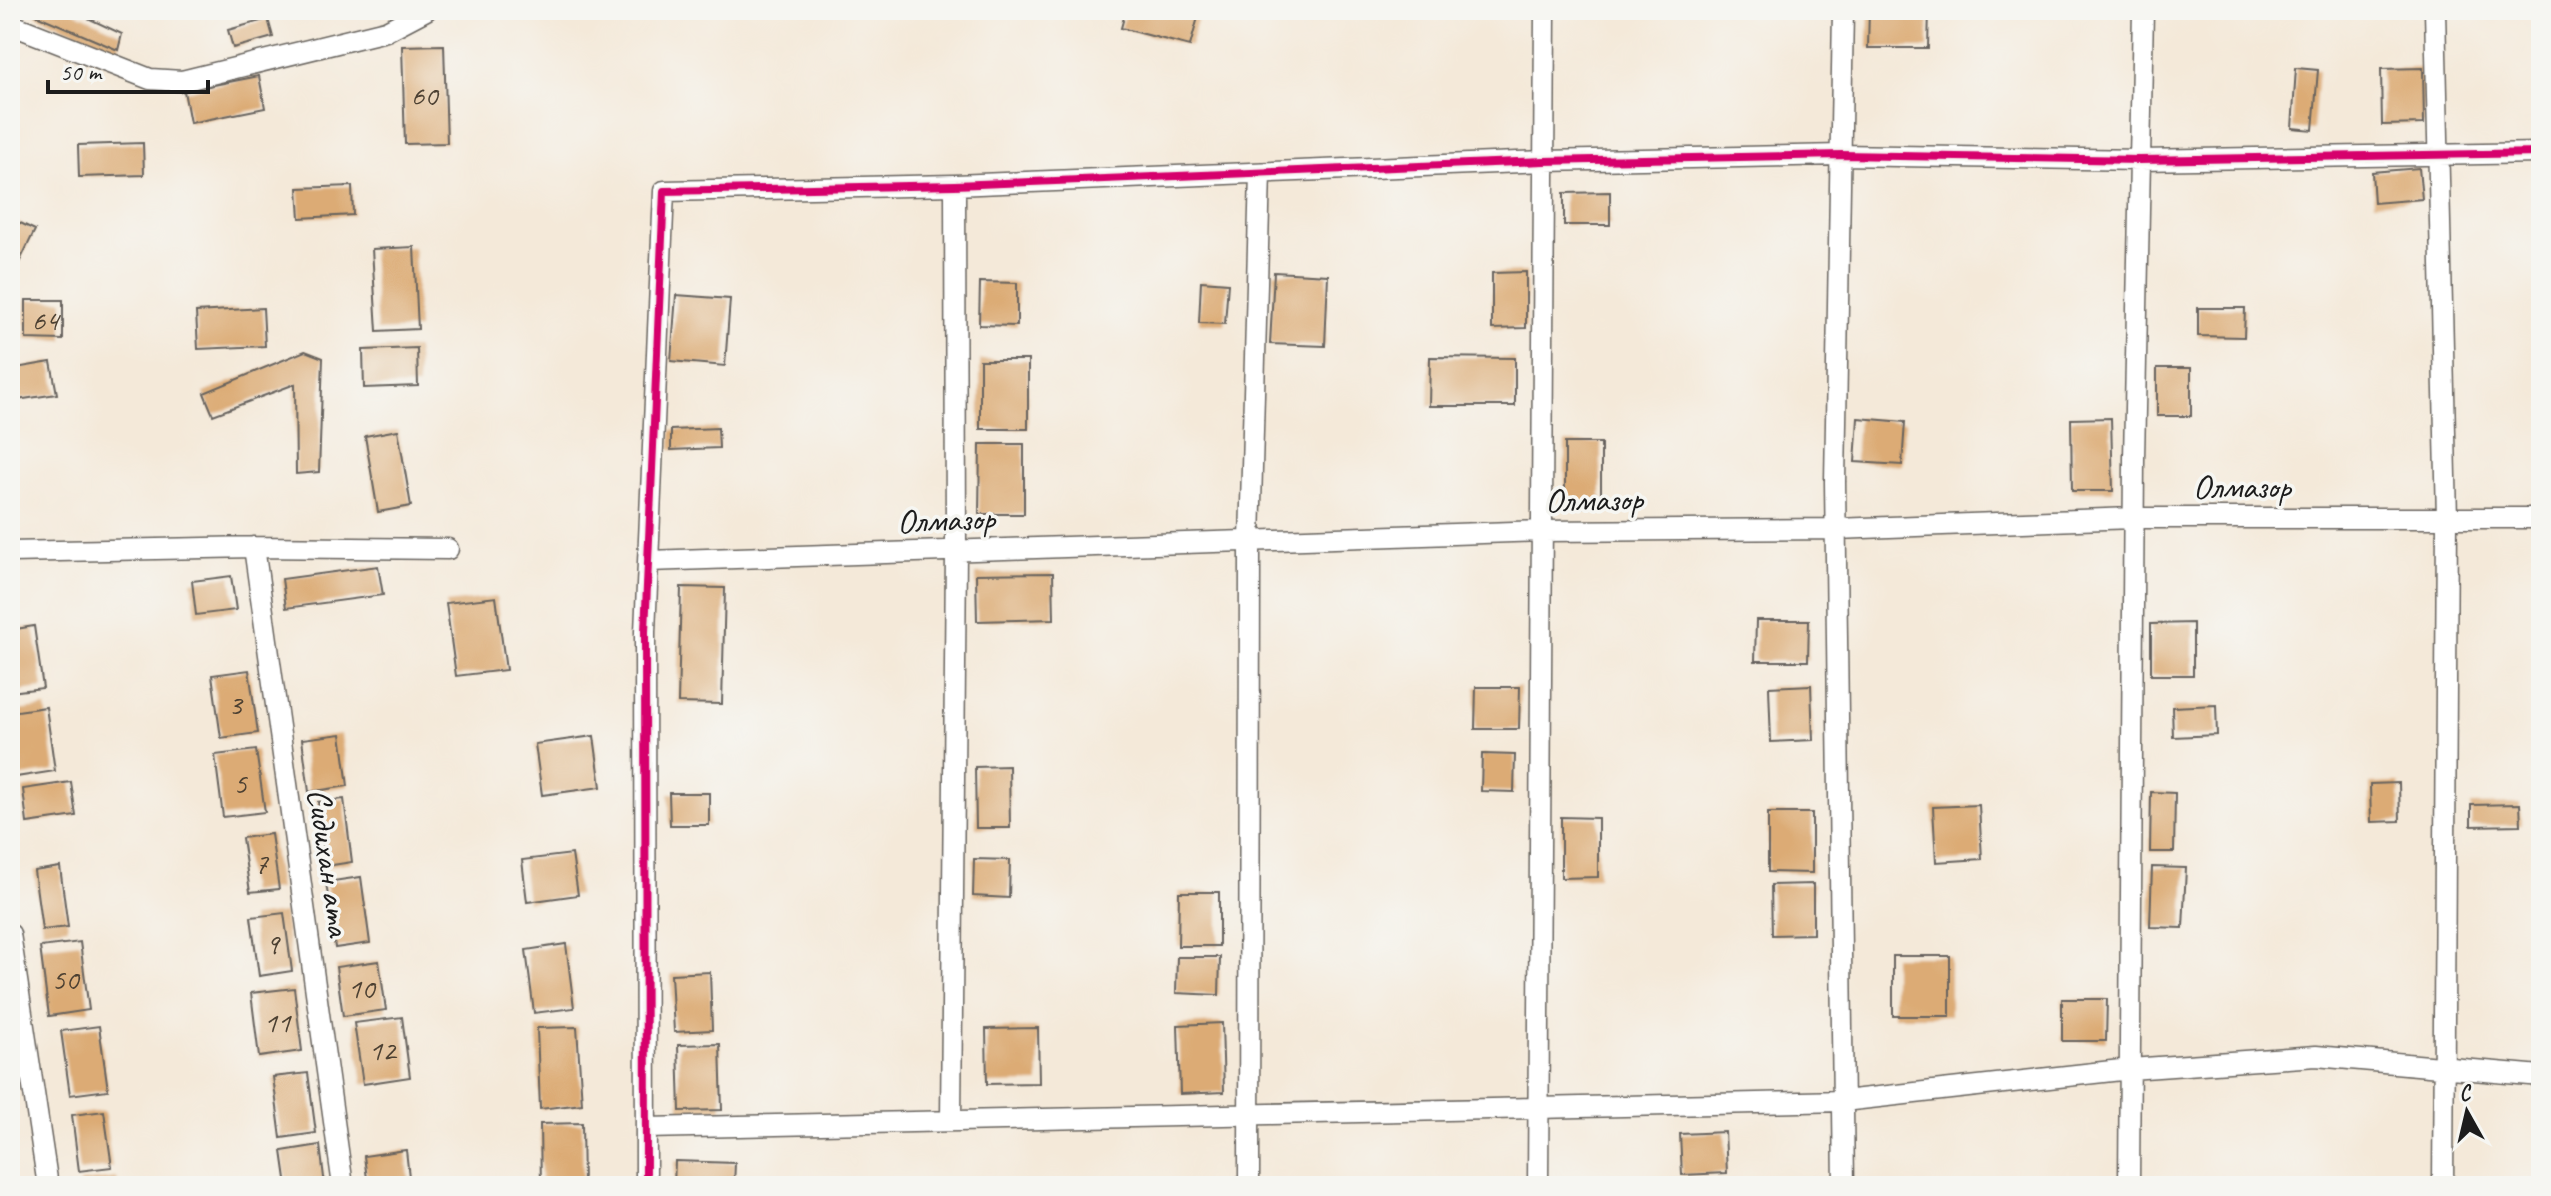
<svg xmlns="http://www.w3.org/2000/svg" width="2551" height="1196" viewBox="0 0 2551 1196" font-family="Caveat,sans-serif">
<style>
.building{fill:#dcab75}
.lines{fill:none;stroke-linecap:round;stroke-linejoin:round}
.street-casing{stroke:#68645e;stroke-width:23}
.street{stroke:#fff;stroke-width:20}
.cycleway-casing{stroke:#f6f6f2;stroke-width:13}
.cycleway{stroke:#d6006c;stroke-width:8}
.labels{text-anchor:middle;stroke-width:7;stroke-linejoin:round;paint-order:stroke}
.number-label{font-size:30px;fill:#4c4032}
.street-label{font-size:34px;fill:#1c1c1c;stroke:#f6f6f2}
</style>
<rect width="100%" height="100%" fill="#f6f6f2"/>
<filter id="ink" filterUnits="userSpaceOnUse"><feTurbulence type="fractalNoise" baseFrequency=".0125" numOctaves="2"/><feDisplacementMap in="SourceGraphic" scale="16" xChannelSelector="R" yChannelSelector="G"/><feConvolveMatrix kernelMatrix="1 2 1 2 8 2 1 2 1" color-interpolation-filters="sRGB"/></filter>
<filter id="wash" filterUnits="userSpaceOnUse"><feTurbulence type="fractalNoise" baseFrequency=".006" numOctaves="4" result="noise"/><feDisplacementMap in="SourceGraphic" scale="32" xChannelSelector="R" yChannelSelector="G"/><feGaussianBlur stdDeviation="1.8" result="paint"/><feColorMatrix in="noise" values="0 0 0 0 0 0 0 0 0 0 0 0 0 0 0 0 0 1.4 0 .05"/><feComposite in="paint" operator="in"/></filter>
<g filter="url(#wash)">
<rect width="100%" height="100%" fill="#f4e9d9"/>
<g id="blocks">
<path class="building" d="M38,10H71L122,34L118,50L36,15Z
M1126,10H1200L1190,46L1121,28Z
M1869,10H1929L1928,48H1868Z
M268,19L273,37L233,48L228,30Z
M444,45L447,143L405,144L402,46Z
M2296,68L2318,70L2313,130L2292,128Z
M2423,68L2424,124L2382,125L2381,69Z
M259,76L265,108L190,123L184,91Z
M143,143L144,175L79,177L78,145Z
M2419,168L2422,199L2374,203L2372,172Z
M352,186L353,215L300,218L298,188Z
M1610,192V225H1564V193Z
M10,218L35,230L15,271L10,269Z
M414,247L418,329L377,331L372,249Z
M1274,272L1328,275L1325,346L1270,344Z
M1526,272V328L1492,329V273Z
M1201,281L1228,283L1225,324L1199,323Z
M980,282L1017,283V326L979,325Z
M676,295L730,299L725,366L671,361Z
M26,300H63V340L26,339Z
M263,308L265,346L198,349L196,312Z
M2198,308H2245L2244,337L2198,336Z
M417,348L418,386L364,388L363,350Z
M305,351L323,358L319,472L296,474L295,384L213,415L204,393Z
M1430,357L1515,358V406H1429Z
M980,360H1028V429H980Z
M51,362L57,394L10,401V369Z
M2157,368H2191V416H2157Z
M1858,418L1905,422L1902,465L1855,462Z
M2111,418L2113,491H2072L2071,419Z
M718,428L719,448L671,450V430Z
M398,430L411,506L378,512L365,436Z
M1565,443H1601V507H1565Z
M980,444H1024V514H979Z
M378,566L383,595L286,608L282,579Z
M1053,573L1054,619L977,621L976,574Z
M231,576L236,610L196,615L192,581Z
M681,587L725,588L722,704L678,703Z
M496,597L506,670L456,676L446,603Z
M1756,620H1809L1808,661H1755Z
M2193,623V675H2151V624Z
M34,626L43,688L10,692V630Z
M249,670L258,733L221,738L212,675Z
M1811,685L1813,740L1771,742L1769,687Z
M1476,687H1520L1519,729H1475Z
M2216,705L2217,735L2173,737L2172,707Z
M46,707L55,771L16,777L10,712Z
M341,734L348,786L309,792L302,739Z
M594,736L601,787L542,795L535,744Z
M256,750L265,812L223,817L215,755Z
M1482,754L1515,755L1514,792L1481,791Z
M1009,766L1010,828H976L975,767Z
M71,782L76,816L27,823L23,789Z
M2399,783L2400,821L2371,822L2370,784Z
M2151,792L2175,793L2174,852H2150Z
M669,793H709V825H670Z
M344,799L352,862L326,866L318,802Z
M2520,804L2521,825L2471,826V805Z
M1979,805L1982,859L1936,862L1933,807Z
M1768,813H1812V873L1768,872Z
M1561,817L1598,818V877L1561,878Z
M271,834L279,889L250,892L242,838Z
M572,854L578,895L527,902L522,860Z
M974,859L1010,860L1009,898L973,896Z
M60,867L68,927L42,930L34,871Z
M2152,867L2186,868L2183,928L2150,927Z
M361,877L370,943L335,948L326,882Z
M1813,884V934L1772,935L1771,885Z
M1179,892H1219V946H1178Z
M284,913L292,971L259,976L251,917Z
M80,942L89,1010L49,1016L40,947Z
M566,944L574,1008L534,1013L526,950Z
M1893,956H1950V1016H1893Z
M1177,957H1220L1219,995L1176,993Z
M379,961L386,1010L343,1016L336,967Z
M710,972L712,1030L674,1032L671,974Z
M294,988L302,1051L259,1057L251,993Z
M2062,999H2107L2106,1041H2062Z
M402,1017L410,1077L363,1084L354,1023Z
M1222,1023L1224,1092L1180,1094L1178,1025Z
M99,1026L108,1090L70,1095L61,1031Z
M577,1027L582,1104L540,1109L537,1028Z
M1038,1028L1039,1083L987,1084L986,1029Z
M720,1044L722,1110L680,1111L678,1045Z
M308,1073L316,1133L281,1138L273,1077Z
M104,1111L112,1167L79,1171L72,1115Z
M582,1123L583,1186H541L540,1124Z
M1725,1132L1727,1173L1682,1175L1680,1134Z
M320,1145L325,1186H287L282,1151Z
M406,1150L410,1186H368L364,1156Z
M675,1161L735,1163L734,1186H674Z
M117,1178L118,1186H80V1182Z"/>
</g>
</g>
<g filter="url(#ink)">
<use href="#blocks" fill-opacity="0" stroke="#68645e" stroke-width="2"/>
<g class="lines">
<defs>
<path id="street" d="M1843,10L1835,482L1844,1186
M2435,10L2447,518L2443,1186
M10,24L150,79L182,81L386,31L426,10
M254,547L343,1186
M10,552L254,547L448,549
M648,561L1542,531L1836,529L2133,518H2541
M10,934L48,1186
M951,1120L956,551L955,185
M646,1128L1843,1101L2130,1069L2316,1056L2541,1076
M646,1186L645,632L664,191L955,185L1544,161L1841,155L2140,160L2541,153
M1249,1186L1250,541L1260,173
M1538,1186L1545,10
M2129,1186L2134,459L2143,10"/>
</defs>
<use href="#street" class="street-casing"/>
<use href="#street" class="street"/>
<defs>
<path id="cycleway" d="M646,1186L645,632L664,191L955,185L1544,161L1841,155L2140,160L2541,153"/>
</defs>
<use href="#cycleway" class="cycleway-casing"/>
<use href="#cycleway" class="cycleway"/>
</g>
</g>
<g class="labels">
<g class="number-label">
<text x="424" y="105">60</text>
<text x="45" y="330">64</text>
<text x="235" y="714">3</text>
<text x="240" y="793">5</text>
<text x="261" y="873">7</text>
<text x="272" y="954">9</text>
<text x="65" y="989">50</text>
<text x="361" y="998">10</text>
<text x="277" y="1032">11</text>
<text x="382" y="1060">12</text>
</g>
<g class="street-label">
<text x="2242" y="498">Олмазор</text>
<text transform="translate(1594 499) rotate(-1)" y="12">Олмазор</text>
<text transform="translate(946 519) rotate(-2)" y="12">Олмазор</text>
<text transform="translate(330 862) rotate(82)" y="12">Сидихан ата</text>
</g>
</g>
<rect width="2551" height="1196" fill="none" stroke="#f6f6f2" stroke-width="40"/>
<g transform="translate(2467 1112) rotate(352)" stroke="#f6f6f2" stroke-width="6" paint-order="stroke">
<path d="M0-6L14 30L0 20L-14 30Z" fill="#1c1c1c"/>
<text y="-12" font-size="22" font-weight="bold" text-anchor="middle" fill="#1c1c1c">С</text>
</g>
<path d="M48 80v12h160v-12" fill="none" stroke="#1c1c1c" stroke-width="4"/>
<text x="60" y="80" font-size="24" fill="#1c1c1c" stroke="#f6f6f2" stroke-width="6" paint-order="stroke">50 m</text>
</svg>
